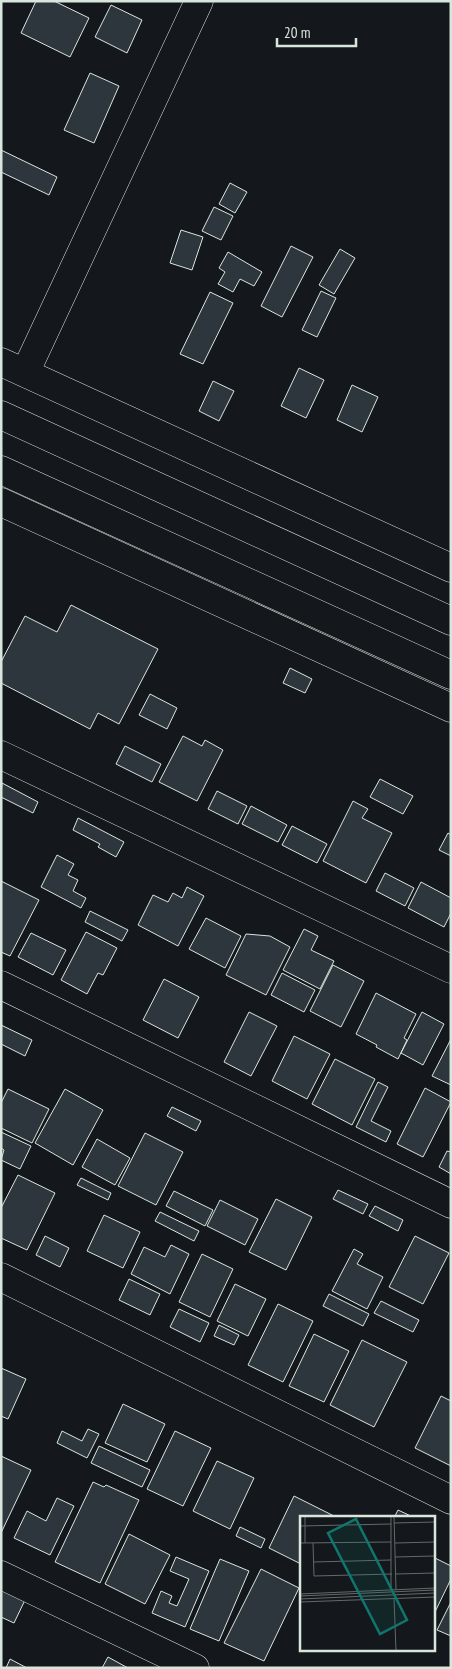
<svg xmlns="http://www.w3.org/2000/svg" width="452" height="1669" viewBox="0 0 452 1669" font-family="'PT Sans Narrow',sans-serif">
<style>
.building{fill:#2c363c;stroke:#d8e6dc}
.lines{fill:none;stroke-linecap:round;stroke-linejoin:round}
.minor-casing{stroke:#d8e6dc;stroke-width:29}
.major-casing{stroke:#d8e6dc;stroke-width:29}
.minor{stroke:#14181c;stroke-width:28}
.major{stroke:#14181c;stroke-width:28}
.inset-road{fill:none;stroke:#626a69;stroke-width:1}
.view{fill:#0f766e;fill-opacity:0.15;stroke:#0f766e;stroke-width:2.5}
.inset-edge{fill:none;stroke:#d8e6dc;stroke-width:2.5}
</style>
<rect width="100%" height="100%" fill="#14181c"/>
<path class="building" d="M36,1H54L89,18L70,57L21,33Z
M111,5L142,20L127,53L95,37Z
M90,73L119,86L94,143L64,130Z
M1,150L57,177L49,195L1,172Z
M230,183L247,192L235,213L219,204Z
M214,207L233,216L221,240L202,231Z
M181,230L203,237L192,270L170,263Z
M291,246L313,257L282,317L261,306Z
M340,249L355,258L334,294L319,285Z
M228,252L262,272L254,286L240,279L233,292L218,284L225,272L219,268Z
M321,291L336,298L317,337L302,330Z
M210,292L233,303L203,364L180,354Z
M299,368L324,380L306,418L281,406Z
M213,381L234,391L219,421L199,411Z
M352,385L378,397L362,432L337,420Z
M71,605L158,649L119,724L98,713L90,729L1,683V662L25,616L57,632Z
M290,668L312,679L305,693L283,683Z
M150,694L177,708L167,729L139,715Z
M183,736L202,746L205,740L223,750L197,801L159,782Z
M125,746L161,764L152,782L116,764Z
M380,779L413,796L403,814L370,797Z
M2,783L38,802L33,813L1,797Z
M217,791L247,806L238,824L208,809Z
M353,801L368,809L362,818L392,833L366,883L323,861Z
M251,806L287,825L278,842L242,824Z
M78,818L124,842L116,857L98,847L100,844L73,830Z
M292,826L327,844L317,863L282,845Z
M448,833L451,835V856L439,850Z
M57,855L74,864L68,875L78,880L73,891L86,898L81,908L41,887Z
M385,873L414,888L405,906L376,891Z
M1,881L39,900L10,956L1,952Z
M421,882L451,898V913L444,927L408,908Z
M187,887L204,896L178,946L138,925L153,895L168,902L173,893L182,898Z
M90,911L128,930L122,941L85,922Z
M206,918L241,936L225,968L189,949Z
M304,929L318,936L311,950L334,961L320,989L283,970Z
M86,932L117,948L103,975L98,973L87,994L61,980Z
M31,933L66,950L53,975L18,957Z
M246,934L270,936L290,947L266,995L226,975Z
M333,965L364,981L341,1027L310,1011Z
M282,973L315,990L304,1012L271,995Z
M164,979L199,997L178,1038L143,1020Z
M376,993L416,1014L404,1038L407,1040L398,1059L376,1047L377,1045L356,1034Z
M249,1012L277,1026L251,1076L224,1062Z
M422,1012L444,1024L423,1065L401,1053Z
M1,1025L32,1040L25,1056L1,1044Z
M294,1036L330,1054L307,1099L272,1081Z
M451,1039V1085L432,1076Z
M335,1059L375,1079L352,1125L312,1104Z
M378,1082L388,1087L371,1121L391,1131L386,1142L356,1127Z
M425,1088L451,1102L423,1157L397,1144Z
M8,1089L49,1109L32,1143L1,1128V1103Z
M65,1089L103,1110L73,1165L35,1143Z
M172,1107L201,1121L196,1131L167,1116Z
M1,1132L31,1146L20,1169L1,1160L4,1150L1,1148Z
M145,1133L183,1152L156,1205L118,1186Z
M97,1139L130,1158L115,1185L82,1167Z
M447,1151L451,1152V1174L439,1167Z
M18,1175L55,1193L27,1250L1,1238V1208Z
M81,1178L111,1193L108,1200L77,1185Z
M338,1190L368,1204L363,1214L333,1199Z
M174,1191L213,1210L205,1226L166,1206Z
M276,1199L312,1217L286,1270L249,1252Z
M220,1200L258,1219L245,1245L207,1226Z
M375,1206L403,1220L398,1231L369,1216Z
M160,1212L199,1231L194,1241L155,1221Z
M104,1215L140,1232L123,1268L87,1251Z
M45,1236L69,1248L60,1267L36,1255Z
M415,1236L449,1253L423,1304L389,1287Z
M171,1245L189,1254L170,1294L131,1274L144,1247L165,1257Z
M354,1249L363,1254L357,1264L383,1277L367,1309L332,1291Z
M202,1254L233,1269L210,1317L179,1302Z
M129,1279L160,1294L150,1315L119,1300Z
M235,1284L266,1299L248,1336L217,1321Z
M329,1294L369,1314L363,1326L323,1306Z
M381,1301L419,1320L413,1332L374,1313Z
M278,1304L313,1321L283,1382L248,1365Z
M179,1309L209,1323L200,1342L170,1327Z
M219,1325L239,1335L234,1345L214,1336Z
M314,1334L349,1351L324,1402L289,1386Z
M362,1340L407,1362L374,1427L330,1405Z
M1,1368L26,1379L8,1419L1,1416Z
M441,1396L451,1401V1466L415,1448Z
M123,1404L165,1424L147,1462L105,1443Z
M88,1429L99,1434L87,1458L57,1443L62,1431L82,1441Z
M175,1431L211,1448L183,1506L147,1489Z
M99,1446L150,1470L142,1487L91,1463Z
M1,1456L31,1470L1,1533Z
M217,1461L254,1478L230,1529L193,1511Z
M93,1482L104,1487L106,1485L139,1500L100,1583L55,1562Z
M294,1496L334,1516L333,1518H301V1564L269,1548Z
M57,1498L74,1506L50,1555L14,1538L27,1511L46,1521Z
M398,1510L415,1518H394Z
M240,1527L265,1539L261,1548L236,1536Z
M129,1534L170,1555L145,1604L105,1584Z
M176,1557L209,1571L185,1627L152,1613L161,1591L172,1596L169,1603L177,1606L189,1579L170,1571Z
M433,1557L451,1566V1579L433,1616Z
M220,1559L249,1571L219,1641L190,1629Z
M261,1569L299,1588L264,1661L224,1643Z
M1,1588L25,1600L14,1623L1,1617Z
M451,1602V1636L437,1630Z
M108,1657L128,1668H102Z
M10,1659L27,1668H6Z"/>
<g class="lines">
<defs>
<path id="minor" d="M1,362L451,568
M25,373L199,1
M1,502L451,708
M1,755L451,969
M1,985L451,1204
M1,1277L451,1500
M1,1575L195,1668"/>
<path id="major" d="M1,415L451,621
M1,470L451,675"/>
</defs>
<use href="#minor" class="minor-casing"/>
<use href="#major" class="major-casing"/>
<use href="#minor" class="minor"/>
<use href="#major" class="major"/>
</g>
<g transform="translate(300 1516)">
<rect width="135" height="135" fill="#14181c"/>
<path class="inset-road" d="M5,0V27M91,0V74M94,0L96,74M94,7L135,6M0,10L91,8M0,27L91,26M13,27L14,60L92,58M95,27L135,26M95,41L135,40M13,46L91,44M95,58L135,57M0,78L135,72M0,80L135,74M94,82L96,135M0,83L135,77M0,86L135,81"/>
<path class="view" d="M56,3L107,104L80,118L28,17Z"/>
<rect width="135" height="135" class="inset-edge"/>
</g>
<rect width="452" height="1669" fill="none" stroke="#d8e6dc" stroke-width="5"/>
<path d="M277 38v8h79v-8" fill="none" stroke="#d8e6dc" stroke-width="2.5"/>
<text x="284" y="38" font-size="15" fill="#d8e6dc" stroke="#14181c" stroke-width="4" paint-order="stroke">20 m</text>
</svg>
